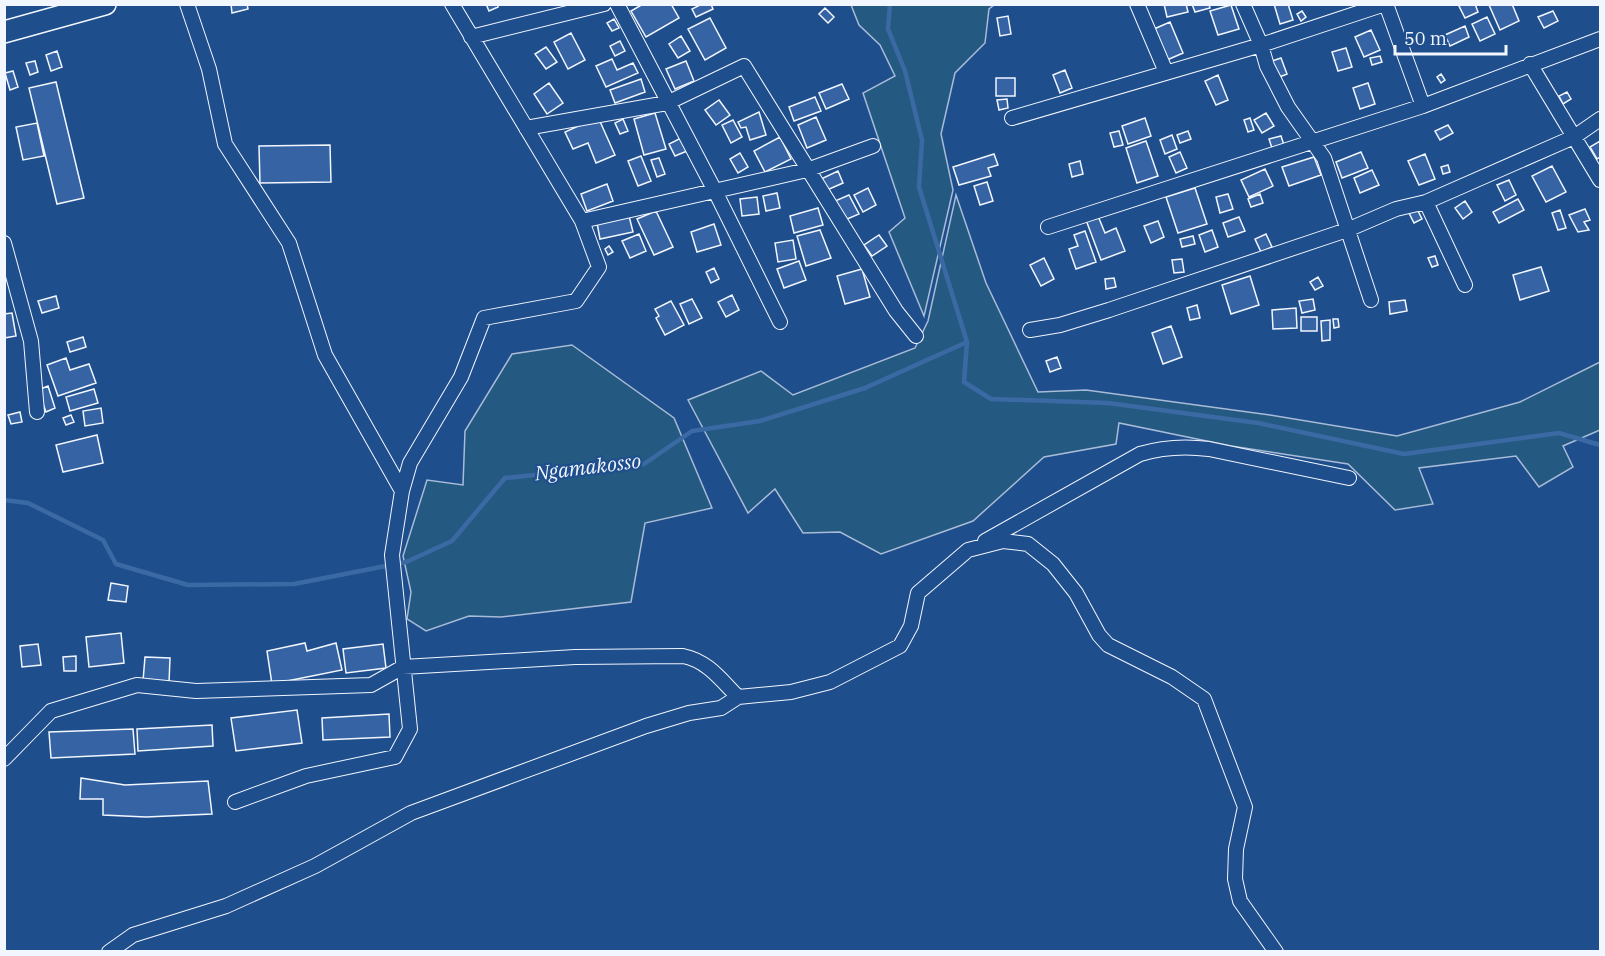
<svg xmlns="http://www.w3.org/2000/svg" width="1605" height="956" viewBox="0 0 1605 956" font-family="'IBM Plex Serif',serif">
<style>
.green{fill:#245a82;stroke:#a8bbd7;stroke-width:1.5}
.lines{fill:none;stroke-linecap:round;stroke-linejoin:round}
.stream{stroke:#3b69a3;stroke-width:4.5}
.building{fill:#3563a3;stroke:#f2f6ff;stroke-width:1.5}
.street-casing{stroke:#f2f6ff;stroke-width:16}
.primary-casing{stroke:#f2f6ff;stroke-width:24}
.street{stroke:#1f4e8c;stroke-width:14}
.primary{stroke:#1f4e8c;stroke-width:21}
.labels{text-anchor:middle;stroke-width:4.5;stroke-linejoin:round;paint-order:stroke}
.water-label{font-size:20px;font-style:italic;fill:#f2f6ff;stroke:#1f4e8c}
</style>
<rect width="100%" height="100%" fill="#1f4e8c"/>
<path class="green" d="M851,5H994L989,9L985,43L955,73L941,134L953,190L924,316L889,232L905,218L863,93L895,76L880,45L859,25Z
M956,195L986,283L1038,392L1086,390L1270,415L1397,436L1520,402L1600,362V430L1563,446L1573,467L1539,487L1516,456L1419,468L1433,504L1395,510L1348,464L1231,446L1119,423L1116,444L1044,457L973,521L881,554L840,532L803,533L775,489L748,513L688,400L761,371L793,395L915,348L928,321Z
M572,345L674,418L712,508L645,523L631,602L501,617L469,616L426,631L407,619L411,592L403,556L427,480L463,485L465,431L512,354Z"/>
<g class="lines">
<path class="stream" d="M967,342L964,382L991,399L1108,403L1258,423L1404,454L1559,433L1600,445
M4,500L28,503L103,540L116,564L188,585L294,584L406,562L452,541L505,478L644,464L692,431L760,421L865,388L967,342L919,187L922,140L905,71L888,29L890,4"/>
</g>
<path class="building" d="M231,4H247L248,9L232,13Z
M486,4H497L498,7L489,11Z
M643,4H671L679,18L646,37L631,11Z
M702,4H711L713,9L696,17L692,9Z
M1164,4H1186L1188,12L1167,17Z
M1192,4H1209L1210,8L1195,12Z
M1274,4H1288L1293,20L1280,24Z
M1463,4H1475L1478,12L1465,18L1459,6Z
M1512,4L1519,21L1500,30L1489,5Z
M1231,5L1239,29L1218,35L1210,11Z
M825,8L834,17L828,23L819,14Z
M1302,11L1306,17L1301,21L1297,14Z
M1553,11L1558,21L1544,28L1538,17Z
M1008,16L1011,34L1000,36L997,18Z
M1487,17L1495,34L1480,41L1472,24Z
M710,18L726,48L705,60L688,29Z
M614,19L619,28L612,31L607,23Z
M1170,22L1183,53L1167,60L1154,29Z
M1465,26L1469,37L1450,46L1445,35Z
M1371,30L1380,50L1364,57L1355,37Z
M571,33L585,60L568,69L554,42Z
M681,36L690,51L678,58L669,44Z
M620,41L625,51L615,56L610,46Z
M546,47L557,62L546,69L535,54Z
M1346,48L1352,67L1338,71L1332,52Z
M57,51L62,67L51,71L46,55Z
M1380,56L1382,62L1372,65L1370,58Z
M1281,58L1287,74L1277,78L1272,61Z
M612,59L617,70L633,63L638,73L606,87L596,66Z
M35,61L38,72L30,75L26,63Z
M686,61L694,81L675,89L666,69Z
M1065,70L1072,88L1060,93L1053,75Z
M13,71L18,87L10,90L5,73Z
M1441,74L1445,80L1441,83L1437,77Z
M1218,75L1228,100L1216,105L1205,81Z
M996,78H1015V96H996Z
M641,79L645,92L615,103L610,90Z
M56,82L84,198L57,204L29,88Z
M549,83L563,103L547,114L534,94Z
M1368,83L1375,104L1360,109L1353,88Z
M842,84L849,99L826,109L819,93Z
M1567,92L1571,99L1563,104L1559,96Z
M815,97L821,111L794,121L789,107Z
M1007,99L1008,108L999,110L997,100Z
M719,100L730,115L716,125L705,110Z
M759,112L766,135L750,140L746,127L741,128L738,122Z
M655,113L666,149L644,155L634,119Z
M1266,113L1274,126L1262,133L1254,120Z
M598,117L615,155L596,163L588,143L573,149L565,132Z
M816,117L826,140L807,148L798,125Z
M1145,118L1151,136L1128,144L1122,126Z
M1250,118L1254,130L1248,132L1244,120Z
M623,119L628,131L620,134L615,123Z
M733,120L742,137L731,143L722,125Z
M37,123L44,156L23,160L16,127Z
M1448,125L1453,133L1440,140L1435,131Z
M1119,131L1123,145L1114,147L1110,133Z
M1188,131L1191,139L1180,143L1177,135Z
M1172,135L1177,149L1165,154L1160,140Z
M1281,136L1284,145L1272,148L1269,139Z
M780,137L791,159L765,172L754,151Z
M681,138L687,151L675,156L669,144Z
M1146,141L1158,176L1137,183L1126,148Z
M1600,141V157L1597,159L1590,147Z
M330,145L331,182L260,183L259,146Z
M1180,152L1187,168L1176,173L1169,157Z
M1361,152L1368,168L1342,178L1336,162Z
M740,153L748,167L738,173L730,159Z
M994,154L998,165L988,168L991,176L959,185L953,167Z
M1425,154L1435,179L1419,185L1408,161Z
M641,156L651,181L638,186L628,161Z
M1314,157L1321,175L1289,186L1282,167Z
M659,158L665,174L657,177L651,160Z
M1080,161L1083,174L1072,177L1069,164Z
M1448,165L1450,172L1443,174L1441,167Z
M1552,166L1566,192L1546,202L1532,176Z
M1265,169L1273,186L1249,197L1241,180Z
M1372,170L1379,185L1360,193L1354,178Z
M838,171L843,183L827,190L821,179Z
M1509,180L1516,195L1505,201L1497,185Z
M987,182L993,201L980,205L974,186Z
M607,184L613,201L587,211L581,194Z
M868,188L876,205L863,212L854,195Z
M1195,188L1207,224L1178,233L1166,197Z
M777,193L780,208L766,211L763,196Z
M1228,194L1233,209L1220,213L1216,197Z
M1260,194L1263,203L1251,207L1248,199Z
M849,195L859,214L845,220L835,201Z
M757,197L759,214L742,216L740,199Z
M1518,199L1524,210L1499,223L1493,212Z
M1465,201L1472,212L1463,219L1455,208Z
M818,208L823,225L794,233L790,216Z
M1417,209L1422,219L1414,223L1409,213Z
M1585,209L1590,220L1584,222L1589,230L1578,232L1569,215Z
M1560,210L1566,228L1558,230L1552,213Z
M656,211L673,247L654,255L637,219Z
M629,216L633,232L600,239L597,223Z
M1098,216L1105,233L1116,228L1125,251L1101,260L1086,220Z
M1239,217L1245,231L1228,237L1223,223Z
M1158,221L1164,237L1151,243L1144,226Z
M714,224L721,245L697,252L691,232Z
M820,230L831,258L806,266L797,236Z
M1212,230L1218,247L1205,252L1199,235Z
M1085,231L1096,262L1076,269L1069,249L1078,246L1074,235Z
M639,234L646,251L630,258L622,241Z
M1266,234L1272,247L1261,252L1255,239Z
M879,235L887,246L872,256L864,245Z
M1193,236L1195,244L1182,247L1180,239Z
M793,240L796,259L778,262L775,243Z
M609,246L613,252L608,255L605,249Z
M1435,256L1438,265L1432,267L1428,258Z
M1044,258L1054,279L1041,286L1030,265Z
M1182,259L1184,272L1174,273L1172,260Z
M799,261L806,280L784,288L777,269Z
M1541,267L1549,291L1520,300L1513,275Z
M714,268L719,279L711,283L706,272Z
M862,269L870,297L845,304L837,276Z
M1250,276L1259,305L1231,314L1222,285Z
M1318,277L1323,286L1315,290L1310,282Z
M1114,278L1116,287L1106,289L1105,279Z
M732,295L739,310L726,317L718,302Z
M56,296L59,308L42,313L38,301Z
M692,299L702,318L689,324L680,304Z
M1313,299L1315,310L1302,313L1299,301Z
M1405,300L1407,311L1390,314L1389,302Z
M671,301L684,325L665,335L656,318L659,316L655,309Z
M1197,305L1200,318L1190,320L1187,308Z
M1296,308L1297,328L1273,329L1272,310Z
M12,313L16,336L4,338V314Z
M1301,317H1317V331H1301Z
M1333,319H1338L1339,327L1334,328Z
M1330,320V340L1322,341L1321,321Z
M1171,326L1182,357L1163,364L1152,333Z
M83,337L86,347L70,352L67,342Z
M1057,357L1061,368L1050,372L1046,361Z
M66,358L70,370L89,364L96,383L58,396L47,365Z
M48,386L55,408L46,412L38,390Z
M94,389L98,403L70,411L66,397Z
M101,408L103,423L85,426L83,411Z
M20,412L22,422L11,424L8,415Z
M71,415L74,422L66,425L63,418Z
M97,435L103,463L63,472L56,445Z
M111,583L128,586L126,602L108,600Z
M121,633L124,663L89,667L86,637Z
M305,643L307,651L336,643L342,670L272,684L267,651Z
M38,644L41,665L22,667L20,646Z
M383,644L386,668L346,673L343,649Z
M76,656V671H64L63,657Z
M145,657L170,658L169,683L143,681Z
M297,710L302,743L236,751L231,718Z
M389,714L390,737L323,740L322,718Z
M212,725L213,746L138,751L137,729Z
M133,729L135,754L51,758L49,732Z
M81,778L125,785L208,781L212,814L146,817L103,815V799H80Z"/>
<g class="lines">
<defs>
<path id="street" d="M187,4L209,69L225,144L289,243L325,355L402,491
M617,4L715,191L780,322
M1137,4L1166,72
M1243,4L1261,45L1267,66L1288,107L1324,158L1371,300
M1386,4L1423,106
M471,37L604,4
M1530,64L1600,180
M1012,118L1261,45L1385,4
M526,128L667,103L744,66L896,311L916,336
M1426,202L1465,285
M582,221L807,170L873,146
M1048,227L1423,106L1600,39
M4,243L31,341L37,412
M1030,330L1060,325L1109,310L1347,230L1396,209L1426,202L1574,137L1600,119
M985,541L1140,454C1163,447 1186,446 1209,449L1349,478
M4,759L51,711L137,685L196,691L371,685L403,667L575,657L683,656C708,661 721,680 738,697
M235,802L306,776L395,757L410,729L392,555L402,491L410,463L461,377L484,318L576,301L599,267L582,221L452,4
M109,952L133,935L226,906L315,866L411,813L646,726L689,713L721,708L738,697L791,692L830,682L900,646L911,626L918,593L968,550L1003,541L1028,544L1053,564L1076,593L1099,635L1108,645L1172,677L1204,699L1245,807L1236,849L1235,879L1240,901L1276,952"/>
<path id="primary" d="M4,32L105,4"/>
</defs>
<use href="#street" class="street-casing"/>
<use href="#primary" class="primary-casing"/>
<use href="#street" class="street"/>
<use href="#primary" class="primary"/>
</g>
<g class="labels">
<g class="water-label">
<text transform="translate(588 467) rotate(-7)" y="7">Ngamakosso</text>
</g>
</g>
<rect width="1605" height="956" fill="none" stroke="#f2f6ff" stroke-width="12"/>
<path d="M1395 45v9h111v-9" fill="none" stroke="#f2f6ff" stroke-width="3"/>
<text x="1404" y="45" font-size="18" fill="#f2f6ff" stroke="#1f4e8c" stroke-width="4.5" paint-order="stroke">50 m</text>
</svg>
